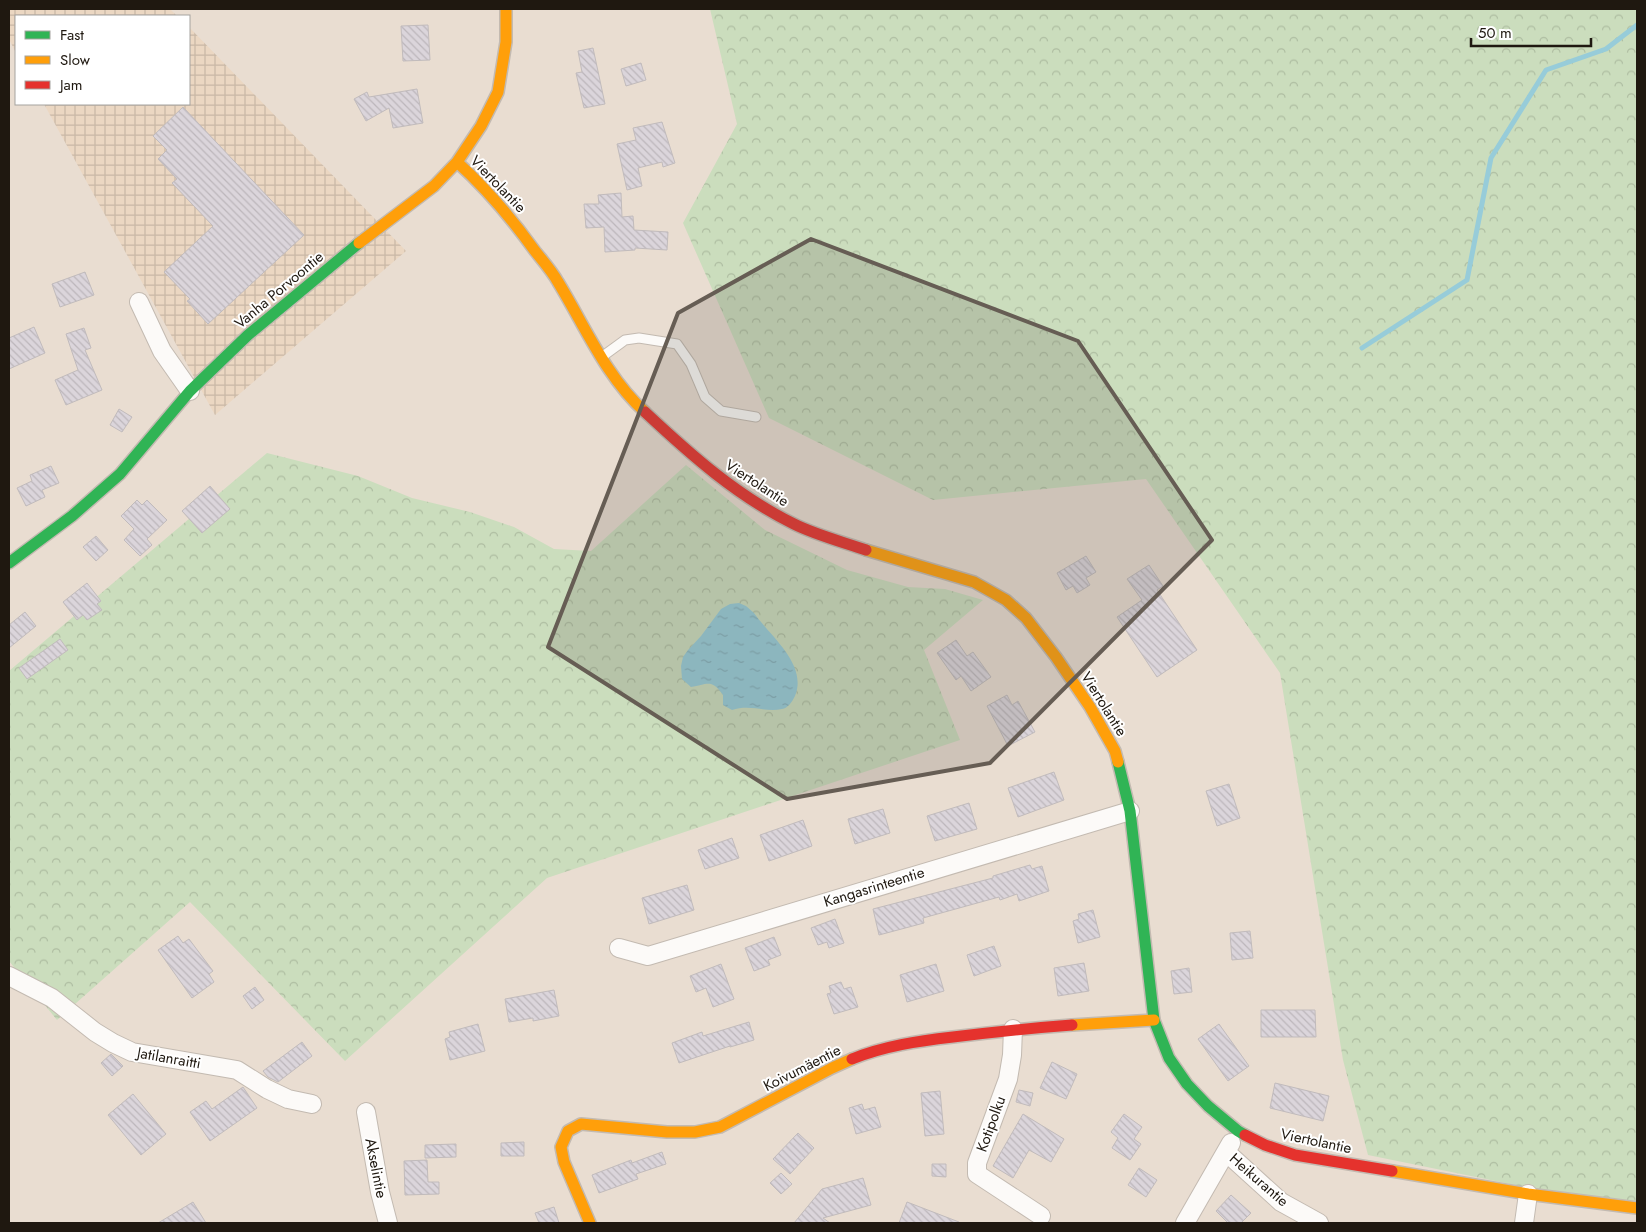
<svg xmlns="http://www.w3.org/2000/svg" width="1646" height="1232" viewBox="0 0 1646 1232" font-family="Jost,sans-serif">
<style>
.industrial{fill:url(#industrial-grid)}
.forest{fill:url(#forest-crowns)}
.water{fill:url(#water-ripples)}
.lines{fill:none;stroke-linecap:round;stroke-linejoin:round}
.stream{stroke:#97ccd9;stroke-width:5}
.building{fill:url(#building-back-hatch);stroke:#c1bbbc}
.lane-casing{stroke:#c3bab1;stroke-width:11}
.street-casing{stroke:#c3bab1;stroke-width:20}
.fast-casing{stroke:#c3bab1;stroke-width:14}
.slow-casing{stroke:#c3bab1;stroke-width:14}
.jam-casing{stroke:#c3bab1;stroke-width:14}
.lane{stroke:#fcfaf8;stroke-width:9}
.street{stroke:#fcfaf8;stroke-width:18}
.fast{stroke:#30b455;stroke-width:11}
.slow{stroke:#ff9f0a;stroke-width:11}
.jam{stroke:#e5322d;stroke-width:11}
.marked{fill:#665d54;fill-opacity:0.2;stroke:#665d54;stroke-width:4;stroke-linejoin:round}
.labels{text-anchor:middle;stroke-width:4;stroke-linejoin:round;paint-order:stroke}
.street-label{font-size:15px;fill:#1f1810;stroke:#fff}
</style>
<defs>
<pattern id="industrial-grid" width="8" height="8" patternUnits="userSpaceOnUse" patternTransform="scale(1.25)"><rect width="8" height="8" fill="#ebd7c2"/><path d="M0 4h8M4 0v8" fill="none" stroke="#c9b8a6"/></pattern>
<pattern id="forest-crowns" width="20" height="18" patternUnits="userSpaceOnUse" patternTransform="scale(1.25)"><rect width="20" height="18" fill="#cbddbd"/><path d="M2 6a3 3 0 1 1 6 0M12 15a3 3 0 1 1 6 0" fill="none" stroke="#aebda1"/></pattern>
<pattern id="water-ripples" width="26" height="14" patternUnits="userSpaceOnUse" patternTransform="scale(1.25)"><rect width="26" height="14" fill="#97ccd9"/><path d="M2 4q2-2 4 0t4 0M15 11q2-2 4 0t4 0" fill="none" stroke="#82aeb9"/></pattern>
<pattern id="building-back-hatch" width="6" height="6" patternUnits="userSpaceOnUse" patternTransform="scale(1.25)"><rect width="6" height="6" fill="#dbd5db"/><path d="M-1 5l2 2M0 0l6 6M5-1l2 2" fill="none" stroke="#bcb6bb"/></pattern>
</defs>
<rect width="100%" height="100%" fill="#e9ddd1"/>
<path class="industrial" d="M9,9H170L177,16H16V53L9,39Z
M189,27L406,251L215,415L44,104H189Z"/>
<path class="forest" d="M710,9H1637V1210L1368,1155L1343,1060L1280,673L1146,479L933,500L769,418L683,223L737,124Z
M267,453L358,476L412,498L470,512L514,527L554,549L591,551L686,465L765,530L847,570L908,587L945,589L983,600L924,650L960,740L547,878L345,1061L190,902L57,1020L9,961V671Z"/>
<path class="water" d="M739,603L746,606L754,613C770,636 808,664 795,696C792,702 788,708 782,709C766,713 751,704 732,710L723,705V695C711,678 707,685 691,687L682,679L681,666L683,657L688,650L701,636L721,609L730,604Z"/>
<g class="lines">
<path class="stream" d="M1362,348L1467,280L1491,158L1546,70L1606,49L1637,25"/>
</g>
<path class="building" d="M428,25L430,60L403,61L401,26Z
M593,48L605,104L584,108L576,73L582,72L578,51Z
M641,63L646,80L626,86L621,69Z
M417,89L423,123L393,128L389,108L366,121L354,99L367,92L369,97Z
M183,107L304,235L208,324L187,301L190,299L164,272L213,226L172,183L177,179L158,159L167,150L153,136Z
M662,122L675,163L663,167L662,162L638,168L642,186L627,190L617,144L636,140L633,128Z
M621,193L622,217L633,216L634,230L668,232L667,250L635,248V250L605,252L604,227L586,228L584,204H599L598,195Z
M85,272L94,295L60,307L52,284Z
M34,327L45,353L9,369V338Z
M84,328L91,348L85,350L102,390L66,405L55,380L78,370L66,334Z
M119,409L132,417L122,432L110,425Z
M51,466L59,483L42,490L45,497L26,506L17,488L32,481L30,475Z
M210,486L230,509L202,533L182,511Z
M137,500L142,505L147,500L167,520L147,539L152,545L140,556L124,540L134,529L121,516Z
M96,536L108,550L96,561L83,547Z
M1086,556L1096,572L1086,578L1090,585L1077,593L1073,586L1066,590L1057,573Z
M1149,565L1163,586L1157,590L1197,650L1157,677L1117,617L1142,600L1127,579Z
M87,583L101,601L97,604L102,610L87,620L83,615L77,620L63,602Z
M25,612L36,626L9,648V625Z
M60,639L68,650L27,679L19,668Z
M956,640L967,656L973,652L991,677L971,691L961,676L956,680L937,653Z
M1007,695L1012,705L1018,701L1035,732L1008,746L987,706Z
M1054,772L1064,800L1018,817L1008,788Z
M1229,784L1240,818L1217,826L1206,791Z
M969,803L977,829L935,841L927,816Z
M883,809L890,833L855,844L848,819Z
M803,820L812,846L769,861L760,835Z
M732,838L739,858L705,869L698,850Z
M1030,865L1032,869L1042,866L1049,891L1019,901L1017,894L1000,900L999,897L923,918L924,923L879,935L873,909L993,878V876Z
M687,885L694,910L649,924L642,898Z
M1093,910L1100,937L1078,943L1073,921L1079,919L1078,914Z
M835,919L844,943L829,948L827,942L818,945L811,928Z
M1250,931L1253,958L1232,960L1230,933Z
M178,936L183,943L189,939L213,971L209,974L214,982L192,998L158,950Z
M774,937L781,955L768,960L770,965L754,971L745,948Z
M994,946L1001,966L974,976L967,955Z
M1084,963L1089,991L1058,996L1054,968Z
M721,964L734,999L713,1007L706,988L696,992L690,976Z
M936,964L944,991L907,1002L900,975Z
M1189,968L1192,992L1174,994L1171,971Z
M841,982L844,989L851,987L858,1007L834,1014L827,994L831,993L829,986Z
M255,987L264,1000L252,1009L243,996Z
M554,990L559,1016L533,1021V1018L509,1022L505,999Z
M1261,1010H1315L1316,1037H1261Z
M749,1022L754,1040L730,1047V1046L679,1063L672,1043L702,1032L703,1036Z
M478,1024L485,1051L450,1060L445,1039L450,1037L449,1032Z
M1219,1024L1249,1066L1228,1081L1198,1039Z
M302,1042L312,1056L278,1082L268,1077L263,1071Z
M111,1054L123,1066L112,1076L101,1063Z
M1052,1062L1077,1074L1066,1099L1040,1088Z
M1275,1083L1329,1096L1323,1121L1270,1108Z
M243,1087L257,1108L210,1141L190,1112L206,1101L212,1109Z
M1019,1090L1033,1093L1030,1106L1016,1102Z
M940,1091L944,1134L925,1136L921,1093Z
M133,1094L166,1134L141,1155L108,1115Z
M862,1104L864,1110L875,1107L881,1127L856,1134L849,1108Z
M1023,1114L1064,1139L1051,1162L1029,1150L1013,1178L993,1166Z
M1124,1114L1142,1127L1134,1139L1141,1144L1130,1160L1112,1148L1118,1138L1111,1132Z
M798,1133L814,1148L790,1174L773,1159Z
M524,1142V1156H501V1143Z
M456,1144V1157L425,1158V1145Z
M662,1152L666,1164L636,1174L638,1179L599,1193L592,1175L631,1160L632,1163Z
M427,1160L428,1182H439V1194L405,1195L404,1161Z
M932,1164H946V1177L932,1176Z
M1139,1168L1157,1180L1146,1197L1128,1185Z
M781,1173L792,1184L781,1194L770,1183Z
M863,1178L871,1205L823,1218L830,1223H794L822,1189Z
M1231,1195L1251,1213L1241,1223H1228L1216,1211Z
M193,1202L206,1223H158Z
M907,1202L959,1222V1223H899Z
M554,1207L559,1223H539L535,1213Z"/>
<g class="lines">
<defs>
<path id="lane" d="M603,356L625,340L639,338L677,344L691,364L705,397L721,411L756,417"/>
<path id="street" d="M139,302L162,351L190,391
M619,948L648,956L1130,811
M9,976L52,998L95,1032L113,1043L132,1052L237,1070L267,1089L288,1099L312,1104
M1013,1029L1012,1055L1008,1079L977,1163V1174L1041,1216
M366,1112L380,1192L388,1223
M1226,1152L1281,1202L1319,1223
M1185,1223L1231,1143
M1524,1223L1528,1194"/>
<path id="fast" d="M9,563L72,516L120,474L190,391L248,335L359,243
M1118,762L1130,811L1154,1020L1169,1058L1187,1084L1208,1106L1238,1131L1245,1135"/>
<path id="slow" d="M457,162C487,189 512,219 535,251C543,261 552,271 558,282C585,326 606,377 645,412
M359,243L434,186L457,162L481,126L498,92L506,42V9
M866,550L974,582L1006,600L1026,618L1056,657L1090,707L1115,751L1118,762
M1072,1025L1154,1020
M1392,1171L1528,1194L1637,1208
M590,1223L564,1162L561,1147L568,1131L581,1124L667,1132H695L720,1127L832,1068L852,1059"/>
<path id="jam" d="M645,412C691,455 737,496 794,524C816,535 843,542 866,550
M852,1059C884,1046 918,1041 953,1037C993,1032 1032,1028 1072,1025
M1245,1135L1265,1145L1295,1155L1392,1171"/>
</defs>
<use href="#lane" class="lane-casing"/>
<use href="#street" class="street-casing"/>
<use href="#fast" class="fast-casing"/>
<use href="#slow" class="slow-casing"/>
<use href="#jam" class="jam-casing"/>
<use href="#lane" class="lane"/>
<use href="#street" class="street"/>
<use href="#fast" class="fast"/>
<use href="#slow" class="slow"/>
<use href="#jam" class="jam"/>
</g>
<path class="marked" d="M811,239L1078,341L1212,540L990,763L787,799L548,647L678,313Z"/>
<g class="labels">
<g class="street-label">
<text transform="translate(498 184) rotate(46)" y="5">Viertolantie</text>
<text transform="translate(279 290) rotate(-40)" y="5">Vanha Porvoontie</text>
<text transform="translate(757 483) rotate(33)" y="5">Viertolantie</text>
<text transform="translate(1104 704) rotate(58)" y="5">Viertolantie</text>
<text transform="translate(874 887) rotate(-17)" y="5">Kangasrinteentie</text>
<text transform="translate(169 1058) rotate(10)" y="5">Jatilanraitti</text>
<text transform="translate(802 1068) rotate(-27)" y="5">Koivumäentie</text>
<text transform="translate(991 1124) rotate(-70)" y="5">Kotipolku</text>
<text transform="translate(1316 1141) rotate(12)" y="5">Viertolantie</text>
<text transform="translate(376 1168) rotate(79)" y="5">Akselintie</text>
<text transform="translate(1259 1180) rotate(41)" y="5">Heikurantie</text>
</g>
</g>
<rect width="1646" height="1232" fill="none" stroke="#1f1810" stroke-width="20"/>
<rect x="15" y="15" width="175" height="90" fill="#ffffff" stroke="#a5a39f"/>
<rect x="25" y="31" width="25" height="8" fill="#30b455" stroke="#a5a39f"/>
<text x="60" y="40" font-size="15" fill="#1f1810">Fast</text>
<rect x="25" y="56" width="25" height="8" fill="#ff9f0a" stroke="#a5a39f"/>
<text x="60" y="65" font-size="15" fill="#1f1810">Slow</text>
<rect x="25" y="81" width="25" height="8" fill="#e5322d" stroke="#a5a39f"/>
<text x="60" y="90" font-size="15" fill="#1f1810">Jam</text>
<path d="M1471 38v8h120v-8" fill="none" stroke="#1f1810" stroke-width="2.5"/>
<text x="1478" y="38" font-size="15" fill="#1f1810" stroke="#ffffff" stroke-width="4" paint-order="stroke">50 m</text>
</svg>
